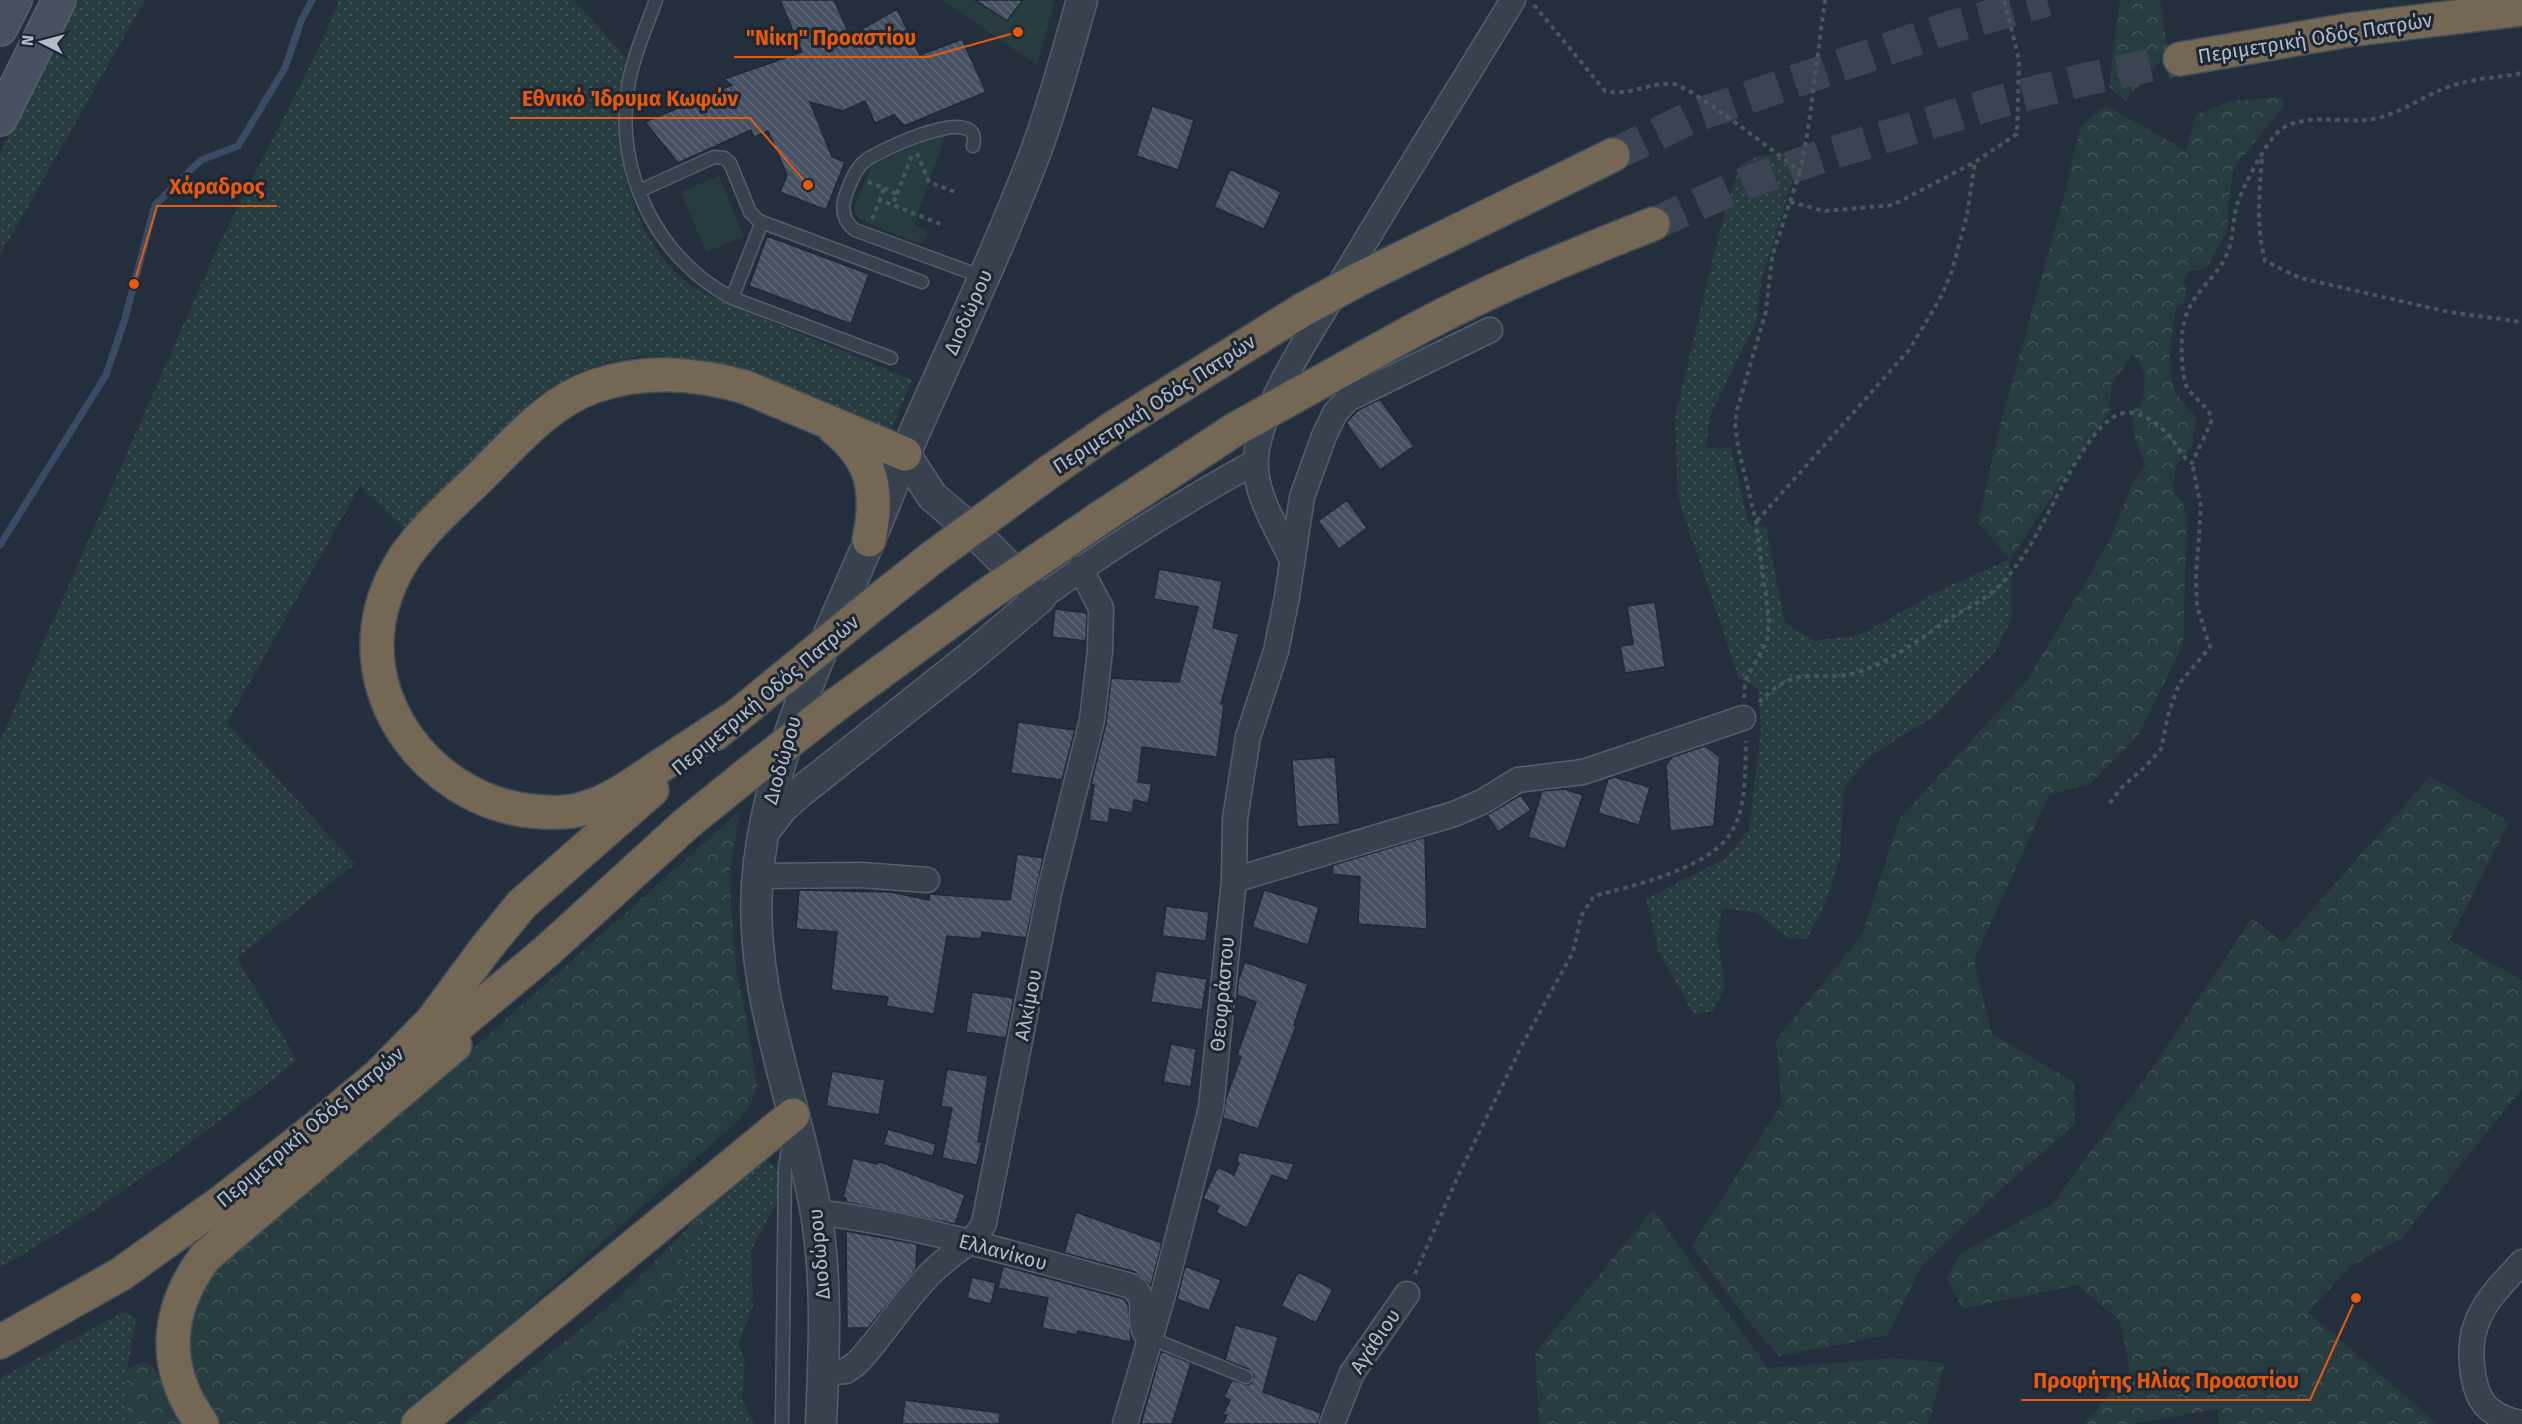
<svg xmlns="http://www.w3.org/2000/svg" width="2522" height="1424" viewBox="0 0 2522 1424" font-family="'Fira Sans',sans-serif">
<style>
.grass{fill:url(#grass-dots)}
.forest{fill:url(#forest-crowns)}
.park{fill:#263c3f}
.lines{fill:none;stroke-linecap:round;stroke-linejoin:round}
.stream{stroke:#394c67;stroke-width:7}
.building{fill:url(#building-back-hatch);stroke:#1f2835;stroke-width:1.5}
.motorway-tunnel{stroke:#3a4453;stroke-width:33;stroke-dasharray:33 16;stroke-linecap:butt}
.service-casing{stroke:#565f6c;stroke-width:15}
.minor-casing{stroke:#565f6c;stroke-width:27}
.tertiary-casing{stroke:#565f6c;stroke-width:33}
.secondary-casing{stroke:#565f6c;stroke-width:36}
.motorway-casing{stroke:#434c59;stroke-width:36}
.path{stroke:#44595c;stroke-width:4;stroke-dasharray:4.5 4.5;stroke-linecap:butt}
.service{stroke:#38414e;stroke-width:12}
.minor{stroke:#38414e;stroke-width:24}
.tertiary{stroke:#38414e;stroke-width:30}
.secondary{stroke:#465061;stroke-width:33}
.motorway{stroke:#746855;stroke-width:33}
.motorway-bridge-casing{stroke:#434c59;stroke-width:36;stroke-linecap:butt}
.motorway-bridge{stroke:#746855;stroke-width:33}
.labels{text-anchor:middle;stroke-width:6;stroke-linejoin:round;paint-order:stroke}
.street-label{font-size:20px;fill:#b4bcc9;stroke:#1d2633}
.leader{fill:none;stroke:#e8590c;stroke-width:2}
.callout-dot{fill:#e8590c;stroke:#1d2633;stroke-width:2}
.callout-label{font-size:21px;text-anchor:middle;font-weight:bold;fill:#e8590c;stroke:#1d2633;stroke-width:6;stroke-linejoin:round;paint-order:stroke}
</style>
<defs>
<pattern id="grass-dots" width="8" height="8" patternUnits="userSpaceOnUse" patternTransform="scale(1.5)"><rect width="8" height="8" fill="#263c3f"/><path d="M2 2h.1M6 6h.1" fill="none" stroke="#435659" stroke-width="1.8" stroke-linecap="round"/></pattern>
<pattern id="forest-crowns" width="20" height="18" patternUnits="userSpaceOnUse" patternTransform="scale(1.5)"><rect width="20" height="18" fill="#263c3f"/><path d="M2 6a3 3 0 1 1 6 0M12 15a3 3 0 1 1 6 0" fill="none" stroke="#435659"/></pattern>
<pattern id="building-back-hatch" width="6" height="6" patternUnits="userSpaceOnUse" patternTransform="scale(1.5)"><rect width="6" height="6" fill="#455162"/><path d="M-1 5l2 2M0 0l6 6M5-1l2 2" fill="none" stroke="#5d6877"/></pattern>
</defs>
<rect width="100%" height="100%" fill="#242f3e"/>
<path class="grass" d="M76,0H145L0,256V153Z
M339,0H574L627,59C623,74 619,89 618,104C615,172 642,261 705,294L912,380L892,428L884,430L713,363L663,356H639L608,362L574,374L535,398L459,472L405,530L360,486L227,723L355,864L237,958L297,1060C202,1137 106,1207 0,1268V741L219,244L319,48Z
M1791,152L1794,174L1761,282L1757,320L1710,416L1706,448H1731L1749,525L1766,527L1785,624L1815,641L1862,634L1942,589L2010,559L2012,618L1995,652L1936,715L1870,756L1844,788L1840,858L1825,904L1807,939L1787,938L1757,913L1723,908L1717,934L1725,986L1713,1011L1694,1015L1658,950L1646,899L1726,858L1749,829L1761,728L1758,688L1739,678L1678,498L1675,417L1718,237L1740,165L1758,156Z
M765,1161L773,1164L778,1174L777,1202L751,1251L753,1306L739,1343L745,1365L742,1398L754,1424H520L594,1373L684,1262L681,1249C694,1237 711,1229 705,1210L754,1165Z
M122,1313H129L136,1318L127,1370V1424H0V1378Z"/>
<path class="forest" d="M2120,0H2160L2168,52L2126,101L2109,87Z
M2281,97L2284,106L2233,169L2228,207V229L2209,264L2201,271L2190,270L2182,282L2186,287V301L2176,308C2172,335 2164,366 2176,393C2181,402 2191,411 2197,419L2191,447L2176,465L2173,489L2183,503L2187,521L2183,644L2138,736L2090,784L2049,795L1974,960L1992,1034L2074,1082L2075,1125L2011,1180L1921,1267L1888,1335L1779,1356L1749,1322L1692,1246L1782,1103L1776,1040L1862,935L1900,818L2028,679L2109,542L2135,478L2146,465C2137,446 2131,431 2133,409L2140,407C2146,384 2149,374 2133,355L2111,384L2110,410L2010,559L1978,523L2000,426L2065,193L2080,127L2105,105L2186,151L2196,115L2231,101Z
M2430,776L2509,822L2450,940L2522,980V1089L2402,1238L2351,1266L2308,1312L2438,1424H2218V1409L2130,1424H2084L2130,1370L2120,1321L2077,1285L1963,1309L1946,1278L1962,1252L2052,1204L2151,1070L2252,918L2283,943Z
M740,811L730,869L731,903L737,975L745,1011L757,1088L750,1105L740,1119L399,1424H220L203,1403L187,1361L189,1320L209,1275L268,1215L394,1119Z
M705,1210C711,1229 694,1237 681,1249L686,1284L665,1311L594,1373L520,1424H463L620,1297Z
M1653,1210L1768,1368L1894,1358L1945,1363L1928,1424H1539L1535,1353Z
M143,1361L154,1368L182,1424H127V1370Z"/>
<path class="park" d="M942,0H1055L1037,65Z
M946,133L914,225L927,230V237L920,244L861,220L856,215L854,208L872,164Z
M719,176L744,237L706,252L681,192Z"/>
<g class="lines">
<path class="stream" d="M0,545L106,375L124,322L155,205L201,160L238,146L285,68L301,21L312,0"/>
</g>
<path class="building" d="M780,0H834L850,36L897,9L920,55L962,39L986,92L904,126L894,115L875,123L865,101L843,111L810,102L832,157L845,162L826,210L780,192L787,175L768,131L754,137L751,130L678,163L645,122L732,85L724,79L802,52Z
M975,0H1023L1007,21Z
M1152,106L1194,120L1178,170L1136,156Z
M1230,169L1281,192L1264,229L1214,207Z
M767,236L869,274L851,324L749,286Z
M1380,399L1414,446L1380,470L1346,423L1358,410Z
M1347,500L1367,528L1339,549L1318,521Z
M1159,569L1222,581L1213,628L1239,634L1221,704H1224L1217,757L1142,747L1138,782L1152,784L1148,803L1134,800L1132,813L1110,809L1108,823L1089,820L1094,785L1091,784L1106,723L1111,678L1179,682L1198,607L1154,599Z
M1655,602L1665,667L1625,673L1620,646L1633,644L1627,606Z
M1055,609L1087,613L1086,641L1052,637Z
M1018,722L1075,730L1062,780L1011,773Z
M1705,746L1720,757L1714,826L1670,831L1666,765L1672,757Z
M1335,757L1340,824L1297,827L1292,760Z
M1614,777L1650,787L1639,825L1598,813L1608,779Z
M1564,789L1583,795L1565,849L1528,837L1542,791Z
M1521,795L1531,810L1498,832L1487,815Z
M1425,837L1427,929L1358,924L1360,877L1332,874L1333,865Z
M1017,854L1043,858L1026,938L982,932L981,939L947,936L934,1014L886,1006L888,997L831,990L837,932L796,929L799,890L891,892L929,900V894L1010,900Z
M1264,890L1319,907L1308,945L1252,927Z
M1166,906L1209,912L1206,941L1162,936Z
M1245,962L1308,984L1294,1025L1296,1026L1258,1129L1223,1118L1226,1098L1241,1057L1237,1055L1256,1002L1237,995L1238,981Z
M1156,971L1207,979L1202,1010L1151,1002Z
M972,992L1014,998L1006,1038L966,1032Z
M1171,1044L1196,1049L1191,1087L1163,1082Z
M947,1069L988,1076L978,1142H982L977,1165L942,1158L952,1108L941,1106Z
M832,1071L885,1080L879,1115L826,1106Z
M888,1129L936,1144L933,1156L883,1145Z
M1239,1152L1294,1164L1287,1181L1272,1175L1247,1228L1216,1213L1219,1206L1203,1198L1218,1167L1234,1175L1239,1163L1237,1162Z
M853,1158L877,1164L878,1161L965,1195L955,1224L846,1202V1198L843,1197Z
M1076,1212L1162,1243L1151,1286L1135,1272L1064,1253Z
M846,1231L917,1244L916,1269L868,1328H847Z
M1003,1266L1124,1299L1128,1305L1131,1342L1078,1331L1077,1335L1042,1328L1048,1298L998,1288Z
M1185,1266L1221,1280L1209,1311L1177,1299Z
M1298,1272L1333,1289L1316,1323L1281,1306Z
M972,1277L996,1283L991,1304L967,1298Z
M1235,1325L1278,1337L1263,1392L1321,1413L1318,1424H1223L1227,1415L1223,1414L1230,1400L1224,1397L1232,1380L1248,1385L1251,1383L1254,1376L1249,1369L1225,1360Z
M1161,1351L1191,1363L1172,1424H1141Z
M905,1400L1000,1413L999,1424H902Z"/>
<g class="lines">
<path class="motorway-tunnel" d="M1613,155L1692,117L1948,28L2047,0
M1653,224L1746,183L1826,155L2001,101L2087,79L2180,59"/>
<defs>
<path id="service" d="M656,0C646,28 633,57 628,87C614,171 657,259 732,298L891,358
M973,146C985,100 877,151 865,161C854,170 850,184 845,197C841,210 844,222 855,230L983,277
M639,191L714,157L724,158L730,163L750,212L759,221L922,282
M732,298L762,222
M1150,1338L1246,1377
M782,1424L785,1167L790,1137"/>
<path id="minor" d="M1292,560C1278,530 1253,493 1256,458C1259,412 1306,340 1331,299C1390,199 1452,100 1513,0
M1040,598C1109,548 1181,503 1255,462
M757,876L862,875L927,880
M1234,880L1454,814L1482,802L1518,780L1583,772L1743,718
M816,1212C923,1225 1027,1258 1131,1286C1152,1301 1135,1316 1146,1334
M2522,1262C2505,1281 2484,1300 2476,1325C2468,1346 2470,1393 2489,1409C2499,1417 2509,1421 2522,1423
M823,1373L846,1371L857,1363C889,1329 911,1287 948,1258C962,1246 976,1241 984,1223L1050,889L1092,720L1100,651L1101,608L1080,568
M1125,1424L1163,1295L1211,1108L1234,880L1235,819L1248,737L1276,651L1287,597L1302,497L1324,436L1335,413L1348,399L1490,330
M1332,1424L1352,1373L1407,1294"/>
<path id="tertiary" d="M766,829L782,808L800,792L969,658L1040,598L974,532L932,496L905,454
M821,1424C824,1352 828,1279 815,1207C794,1091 744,982 759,862C773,749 824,647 868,544C881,514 893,483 905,454C949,353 997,254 1036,151C1054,102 1068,50 1082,0"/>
<path id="secondary" d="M0,29L15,0
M0,119L59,0"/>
<path id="motorway" d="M2180,59L2349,30L2522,9
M1363,277L1613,155
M1304,391C1342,370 1381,348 1420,327C1495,287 1574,255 1653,224
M835,429C874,460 879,493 869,540
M1052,470L1113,428L1304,309
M1106,514L1234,430
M875,603L933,557
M837,704L981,599
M732,719C706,736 680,753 654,770C632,785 610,801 585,808C568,814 549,813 531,811C443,802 367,719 378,628C381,602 392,576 406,555C426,527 452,504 477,480C512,446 547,402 595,386C646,369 694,373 745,387L905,454
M715,734L781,680
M426,1052L548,950L686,824L744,777
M0,1342L121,1274L223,1201L316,1128L378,1076L432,1021L486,948L522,904L652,790
M202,1424C161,1368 165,1311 205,1257L455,1045
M418,1424L793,1115"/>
</defs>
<use href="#service" class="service-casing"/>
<use href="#minor" class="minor-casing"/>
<use href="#tertiary" class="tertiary-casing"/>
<use href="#secondary" class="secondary-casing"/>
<use href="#motorway" class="motorway-casing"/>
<path class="path" d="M1534,5L1605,91C1628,97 1649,82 1673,84C1690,85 1780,157 1800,171L1808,130L1825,0
M917,153L929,182L955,192
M2262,159C2259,196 2256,225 2265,261L2300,278L2449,312L2522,322
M868,182L884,188L880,200
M884,188L897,194L892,205
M897,194L912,155
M1790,202L1825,211L1893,205L1975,162L2017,134L2019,60L2004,0
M872,219L880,200L943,225
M1757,521L1909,350L1941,297L1952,271L1967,215L1975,162
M1744,698L1745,681L1767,641L1769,620L1756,522L1738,447L1735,423L1737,410L1766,311L1772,257L1800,171
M1759,702C1771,691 1784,679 1801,677C1819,675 1837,678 1855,673C1891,663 1923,636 1954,616C1967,608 1984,600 1996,589C2033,554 2051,501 2078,459C2088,443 2100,424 2117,415C2136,406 2161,425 2172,439C2178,447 2183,459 2192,463C2196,454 2209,428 2211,421C2213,408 2191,398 2186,385C2182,375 2181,347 2182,336C2185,294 2213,285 2227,254C2234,238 2232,221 2237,205C2242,189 2264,146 2276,134C2297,111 2339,123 2367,120C2399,116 2421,96 2451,86C2474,78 2498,78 2522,73
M2110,803L2121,788L2145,767L2161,749L2169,712L2179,684L2210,647L2197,606L2196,578L2201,507L2192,463
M1415,1274L1459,1174L1523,1043L1573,952L1581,916L1594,896C1632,886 1712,868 1732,831C1747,806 1745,769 1746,741"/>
<use href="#service" class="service"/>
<use href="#minor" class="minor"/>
<use href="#tertiary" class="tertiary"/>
<use href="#secondary" class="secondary"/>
<use href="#motorway" class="motorway"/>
<defs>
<path id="motorway-bridge" d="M1304,309L1363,277
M1234,430L1304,391
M933,557L1052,470
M981,599L1106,514
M781,680L875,603
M744,777L837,704"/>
</defs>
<use href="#motorway-bridge" class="motorway-bridge-casing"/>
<use href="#motorway-bridge" class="motorway-bridge"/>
</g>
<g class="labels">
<g class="street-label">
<text transform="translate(2315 38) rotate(-9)" y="7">Περιμετρική Οδός Πατρών</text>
<text transform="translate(968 312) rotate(-66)" y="7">Διοδώρου</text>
<text transform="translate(1154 404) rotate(-33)" y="7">Περιμετρική Οδός Πατρών</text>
<text transform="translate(765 695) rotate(-40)" y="7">Περιμετρική Οδός Πατρών</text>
<text transform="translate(782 760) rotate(-74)" y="7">Διοδώρου</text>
<text transform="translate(1222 994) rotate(-85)" y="7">Θεοφράστου</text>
<text transform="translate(1028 1005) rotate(-79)" y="7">Αλκίμου</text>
<text transform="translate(310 1127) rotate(-40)" y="7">Περιμετρική Οδός Πατρών</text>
<text transform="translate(1003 1252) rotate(15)" y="7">Ελλανίκου</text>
<text transform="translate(819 1254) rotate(-95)" y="7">Διοδώρου</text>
<text transform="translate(1375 1341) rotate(-56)" y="7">Αγάθιου</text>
</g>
</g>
<path class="leader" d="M1018 32L928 57H734M808 185L750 118H510M134 284L157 206H277M2356 1298L2310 1400H2021"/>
<g class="callout-dot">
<circle cx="1018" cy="32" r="6"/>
<circle cx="808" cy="185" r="6"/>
<circle cx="134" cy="284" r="6"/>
<circle cx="2356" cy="1298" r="6"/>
</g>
<g class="callout-label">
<text x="831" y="45">"Νίκη" Προαστίου</text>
<text x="630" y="106">Εθνικό Ίδρυμα Κωφών</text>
<text x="217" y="194">Χάραδρος</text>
<text x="2166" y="1388">Προφήτης Ηλίας Προαστίου</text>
</g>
<g transform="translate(42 42) rotate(276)" stroke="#1d2633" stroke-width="4.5" paint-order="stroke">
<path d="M0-4.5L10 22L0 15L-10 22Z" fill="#b4bcc9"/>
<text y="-9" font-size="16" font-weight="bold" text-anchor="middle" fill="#b4bcc9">N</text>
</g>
</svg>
